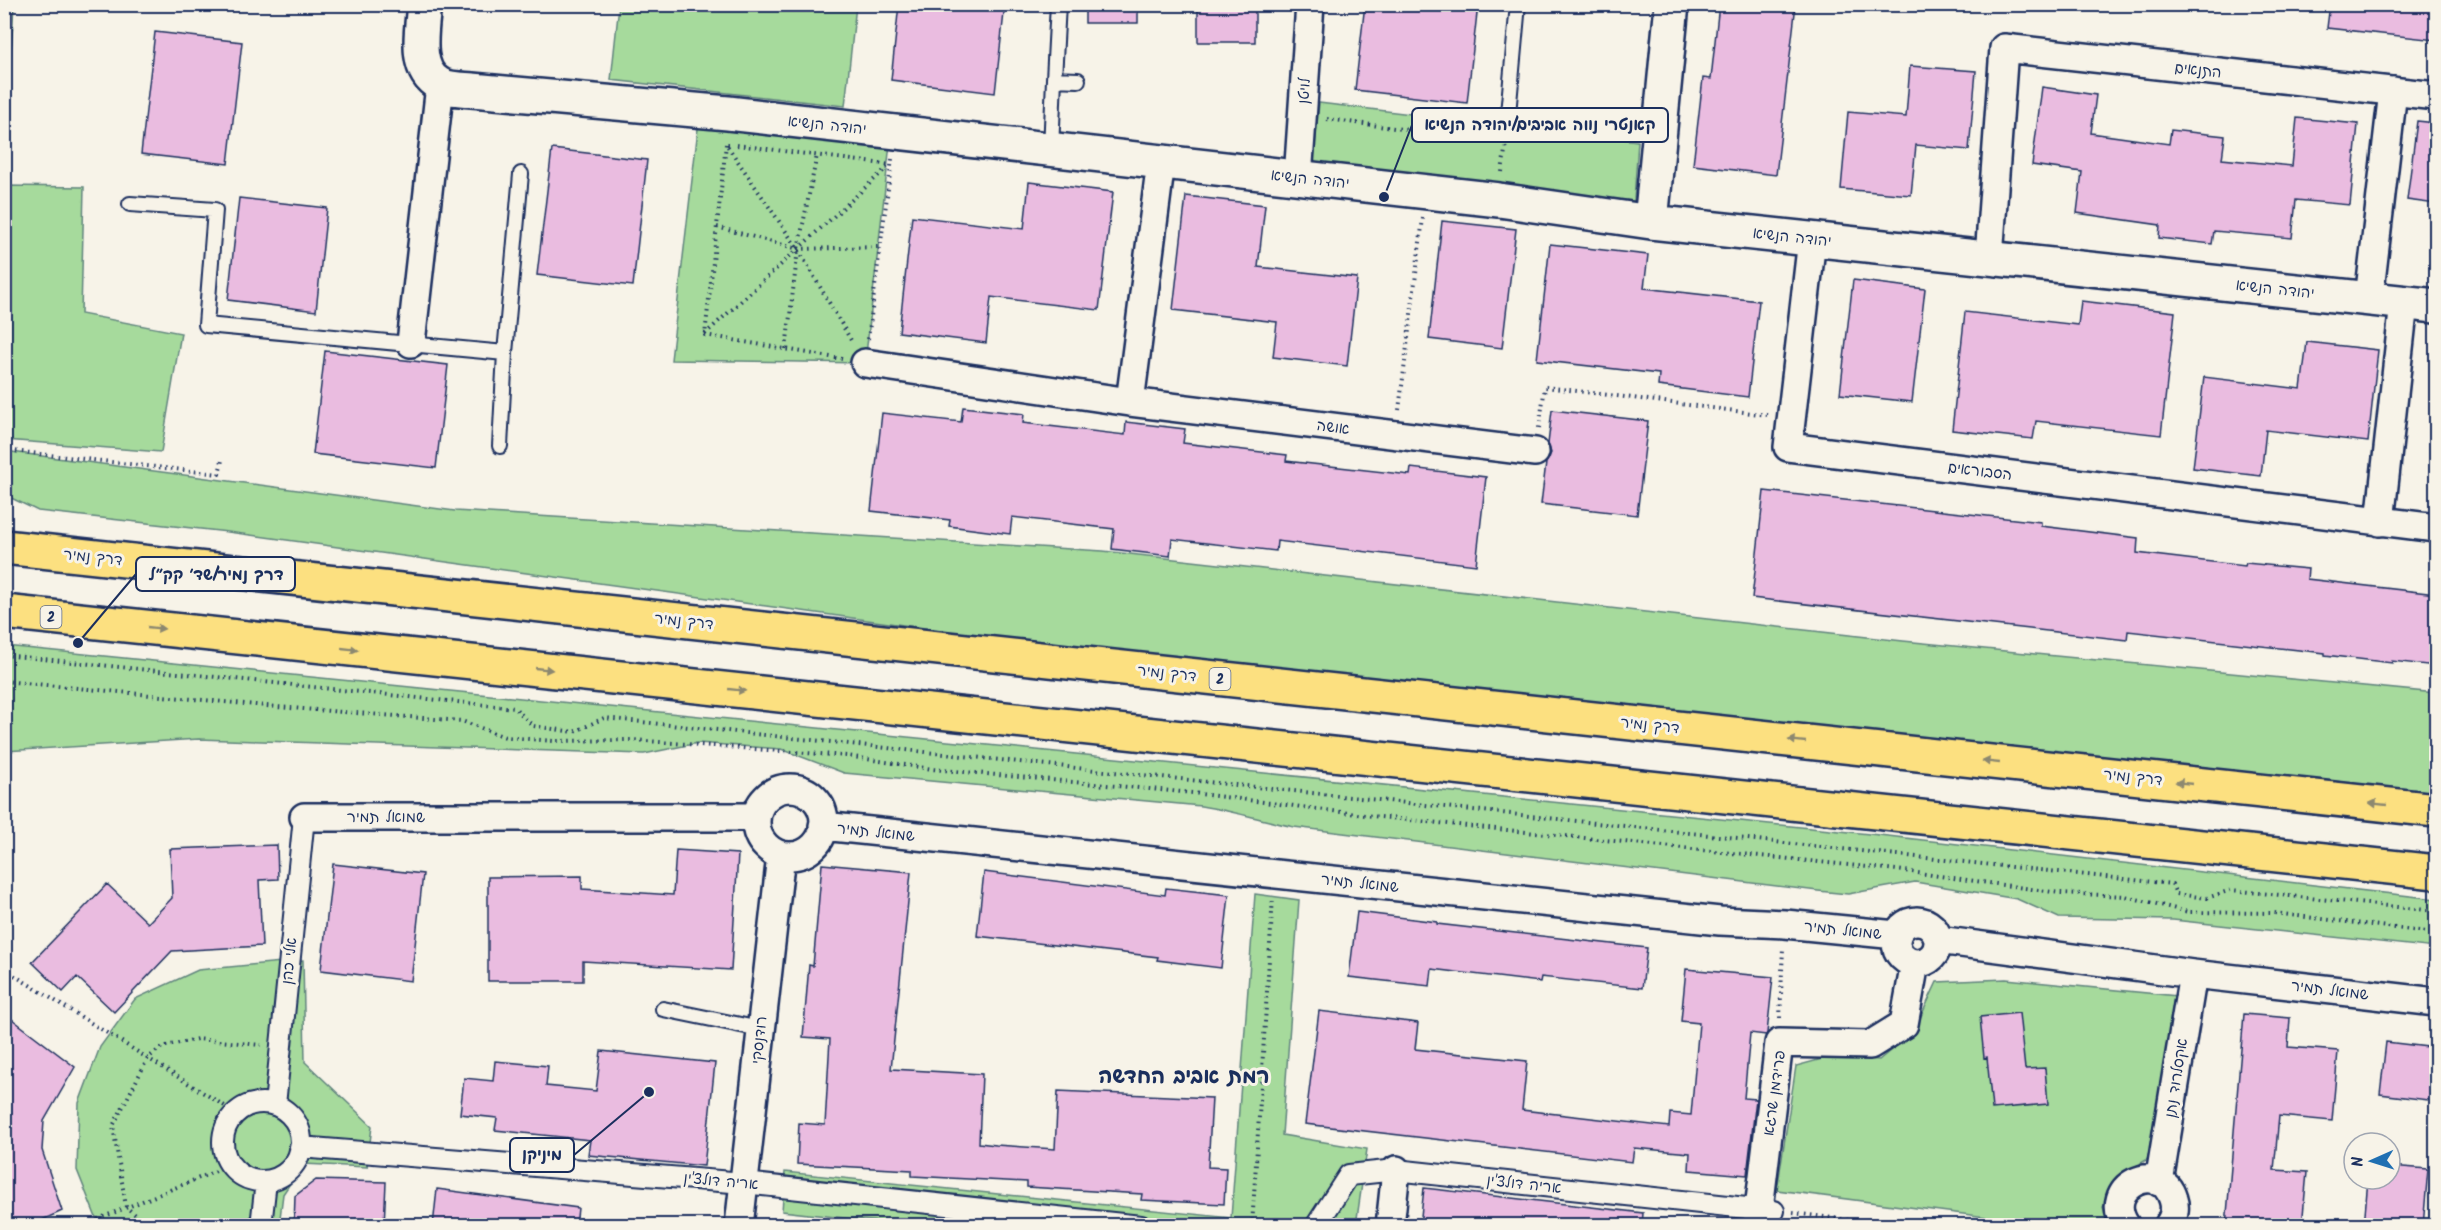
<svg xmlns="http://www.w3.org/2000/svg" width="2441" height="1230" viewBox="0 0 2441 1230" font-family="Kalam,'Playpen Sans Hebrew',sans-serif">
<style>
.green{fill:#a6da9c;stroke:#60847d;stroke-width:1.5}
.building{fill:#eabce0;stroke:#1b2f5e;stroke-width:1.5}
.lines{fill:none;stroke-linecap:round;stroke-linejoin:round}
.service-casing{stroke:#1b2f5e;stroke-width:18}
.pedestrian-casing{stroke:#1b2f5e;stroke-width:24}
.minor-casing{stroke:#1b2f5e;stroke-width:32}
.tertiary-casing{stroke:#1b2f5e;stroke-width:38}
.trunk-casing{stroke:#1b2f5e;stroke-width:38}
.path{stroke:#1b2f5e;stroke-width:4;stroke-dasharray:1.5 4.5;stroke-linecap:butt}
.service{stroke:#f7f3e8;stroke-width:14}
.pedestrian{stroke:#f7f3e8;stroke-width:20}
.minor{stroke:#f7f3e8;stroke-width:27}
.tertiary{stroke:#f7f3e8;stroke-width:33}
.trunk{stroke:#fce080;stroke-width:33}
.oneway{fill:#8c886f}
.labels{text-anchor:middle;stroke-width:6;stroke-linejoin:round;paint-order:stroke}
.shield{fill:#f7f3e8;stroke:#5d6a87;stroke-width:1.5}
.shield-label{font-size:14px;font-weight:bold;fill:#1b2f5e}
.street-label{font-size:15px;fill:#1b2f5e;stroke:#f7f3e8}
.district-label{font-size:21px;font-weight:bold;fill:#1b2f5e;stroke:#f7f3e8}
.leader{fill:none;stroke:#1b2f5e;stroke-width:2}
.callout-dot{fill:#1b2f5e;stroke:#f7f3e8;stroke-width:2}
.callout{fill:#f7f3e8;stroke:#1b2f5e;stroke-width:2}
.callout-label{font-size:16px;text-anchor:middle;font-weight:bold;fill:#1b2f5e}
</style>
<rect width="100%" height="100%" fill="#f7f3e8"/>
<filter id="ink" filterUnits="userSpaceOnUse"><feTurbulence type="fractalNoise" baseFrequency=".0167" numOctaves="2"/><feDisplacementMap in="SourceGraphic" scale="12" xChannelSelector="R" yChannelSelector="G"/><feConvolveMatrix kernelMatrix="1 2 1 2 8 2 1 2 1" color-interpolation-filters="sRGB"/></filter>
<g filter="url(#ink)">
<path class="green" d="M5,4L14,5L5,145L4,5Z
M619,5H856L845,106L611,80Z
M1319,103L1638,141L1634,201L1313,168Z
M699,120L890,144L865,363L671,360Z
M4,186L84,187L81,314L181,333L161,452L5,440Z
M4,451L455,511L1103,551L1903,641L2436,693V792L1100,652L228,532L38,511L5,495Z
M5,646L1879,835L2436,899V948L2173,920L2059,918L2017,899L1915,882L1848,894L1818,891L1294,827C1262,820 1233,811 1201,806L844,773L781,749L698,743L644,754L199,739L5,751Z
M1255,894L1299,900L1282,1135L1367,1149L1356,1225L916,1226L782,1211L785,1172L1231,1218Z
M303,960L305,1062L372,1126L367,1167L303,1164L283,1194L279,1226L99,1225L77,1170L79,1103L100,1047L135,999L198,970Z
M2006,979L2177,996L2156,1154L2123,1174L2103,1207L2109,1225H2049L1777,1190L1796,1066L1833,1056L1879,1060L1914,1031L1937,982Z"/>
<path class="building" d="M899,4H1005L995,93L891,80Z
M1085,4H1138V23H1085Z
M1198,4H1255V42H1198Z
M1365,4H1478L1467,103L1355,90Z
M1719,4H1796L1776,175L1693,165L1703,78L1711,79Z
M2330,4H2436V40L2327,28Z
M155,32L242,42L228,164L141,154Z
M1910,66L1976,71L1969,150L1916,145L1911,195L1841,189L1848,112L1906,117Z
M2042,87L2096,95L2091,133L2169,144L2171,130L2225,136L2222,159L2292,166L2297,118L2358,124L2350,205L2296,200L2292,238L2214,231L2212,244L2159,238L2160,225L2077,213L2082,172L2032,165Z
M2417,121L2436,123V204L2407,200Z
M552,149L647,160L633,286L537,275Z
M1029,182L1113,192L1099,310L991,297L986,343L899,332L912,216L1024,229Z
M1186,196L1265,205L1258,267L1357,278L1347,366L1273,357L1277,322L1173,310Z
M239,198L327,208L316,311L228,300Z
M1442,221L1516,229L1502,348L1429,339Z
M1550,244L1648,255L1644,288L1759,301L1748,397L1658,386L1659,374L1537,360Z
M1853,280L1925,289L1912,402L1840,394Z
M2081,301L2175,312L2161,435L2036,421L2033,439L1952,430L1965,312L2078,325Z
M2307,342L2378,350L2368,442L2266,430L2261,476L2193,468L2204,377L2301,389Z
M325,351L448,365L436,468L313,454Z
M963,407L1024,414L1023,423L1125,435L1126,422L1185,429L1183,443L1287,455L1286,461L1410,475L1411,468L1486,477L1476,565L1277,541L1276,551L1172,539L1170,556L1112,549L1114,529L1012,517L1010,534L949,526L950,520L871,511L882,413L961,422Z
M1552,410L1648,421L1637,515L1541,504L1546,463L1551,453L1548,444Z
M1764,491L2041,522V526L2138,538L2137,553L2245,566L2246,563L2308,569L2307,579L2436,594V666L2392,661V663L2325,655V653L2128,631L2127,640L1752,598Z
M277,845L278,879L259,880L262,946L172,951L114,1012L77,977L63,992L32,962L107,884L148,923L172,898L170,849Z
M676,850L738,854L731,970L583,961V981H488V877L582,876V889L673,895Z
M333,864L423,874L411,981L321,970Z
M822,864L911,872L891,1069L982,1074L979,1143L996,1145L1055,1149L1058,1091L1212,1098L1208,1167L1226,1168L1224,1204L1141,1200L1142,1194L1027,1187V1182L912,1176V1170L797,1164L799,1123L825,1125L830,1039L803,1037L809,965L813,966Z
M984,872L1165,895L1166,888L1229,895L1221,968L1157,960L1158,957L977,936Z
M1357,912L1437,922V924L1647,948L1642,988L1541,977L1540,982L1432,969L1430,986L1349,977Z
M1686,969L1773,977L1767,1033L1766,1035L1750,1033L1744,1098L1756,1099L1747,1175L1689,1170L1690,1153L1634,1148L1632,1162L1305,1124L1319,1011L1418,1023L1415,1049L1527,1061L1522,1110L1669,1127L1670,1113L1691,1115L1699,1023L1681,1021Z
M4,1013L75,1067L44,1121L42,1150L62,1211L29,1226H4Z
M2019,1013L2025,1069L2045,1068L2048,1104L1992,1109L1987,1057L1984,1058L1980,1017Z
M2244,1014L2290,1018L2288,1047L2338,1051L2332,1121L2279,1116L2274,1170L2307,1172L2302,1226H2226Z
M2386,1042L2436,1048V1101L2380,1094Z
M601,1051L715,1063L704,1166L588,1155L590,1140L495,1130L497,1118L460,1114L464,1078L493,1081L495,1061L548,1066L546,1086L596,1091Z
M2390,1166L2428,1169L2423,1226H2364L2368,1179H2390Z
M316,1180L386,1182L384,1226H294L295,1196Z
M1424,1188L1643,1213L1642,1226H1420Z
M437,1189L578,1208L576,1226H433Z"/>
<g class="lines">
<defs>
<path id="service" d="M1054,79L1058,4
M1507,125L1518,4
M1051,150L1054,79L1078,80
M130,204L215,210L206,325L505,353L521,174
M500,446L505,353
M663,1009L760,1029"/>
<path id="pedestrian" d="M223 1142a39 39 0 1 1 78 0a39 39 0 1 1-78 0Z
M275,1105L304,817
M300,1147L744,1183L1141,1226
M261,1226L266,1181
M1316,1226L1349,1175L1396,1170L1774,1211"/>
<path id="minor" d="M1298,178L1310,4
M1812,239L1788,447L2436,528
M1989,258L2004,48L2436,96
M2369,299L2393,91
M411,343L440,85
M865,363L1130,402L1535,452
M1130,402L1161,162
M2380,522L2404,303
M756 822a34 34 0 1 1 68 0a34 34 0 1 1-68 0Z
M304,817H756
M823,826L1720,921L1785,924L1896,935
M1896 942a21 21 0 1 1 42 0a21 21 0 1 1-42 0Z
M1938,940L2193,974L2436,1002
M2159,1182L2193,974
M739,1226L781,855
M1390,1226L1396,1170
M1757,1226L1779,1043L1870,1045L1904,1024L1915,963
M2126,1226C2099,1186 2161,1158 2173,1199C2176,1208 2174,1218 2168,1226"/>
<path id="tertiary" d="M424,4C422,29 413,70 439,84C447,89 462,89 472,90L728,113L1499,200L1651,222L2436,306
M1651,222L1672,4"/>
<path id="trunk" d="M4,547L2436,810
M4,612L2436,872"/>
</defs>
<use href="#service" class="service-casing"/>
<use href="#pedestrian" class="pedestrian-casing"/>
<use href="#minor" class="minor-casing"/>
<use href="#tertiary" class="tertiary-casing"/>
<use href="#trunk" class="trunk-casing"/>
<path class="path" d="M1327,119L1498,142
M726,144L705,335L842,359
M729,144H726L798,249L852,342
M737,145L891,165
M1502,172L1506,143
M717,227L798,249L880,247
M705,334L890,165
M868,339L892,159
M786,349L798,249L817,155
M1399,410L1423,218
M1539,428L1545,387L1767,415
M4,450L219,474L222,460
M4,655L515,708L533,726L574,732L604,718L2172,884L2176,894L2207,898L2231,890L2436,911
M4,681L277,707L462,721L505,737L554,741L633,740L847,756L932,769L1193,793L1380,817L1897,870L2060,893L2125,896L2188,912L2274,913L2436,933
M4,969L236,1113
M1780,1018L1783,948
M1793,1213L1896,1226
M81,1226L231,1165
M149,1226L126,1207L113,1126L148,1058L162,1047L197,1039L261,1045
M1252,1226L1273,897"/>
<use href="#service" class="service"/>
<use href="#pedestrian" class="pedestrian"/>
<use href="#minor" class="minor"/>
<use href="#tertiary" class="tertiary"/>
<use href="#trunk" class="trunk"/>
</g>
<defs><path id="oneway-solid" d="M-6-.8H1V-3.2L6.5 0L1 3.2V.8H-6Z" transform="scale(1.5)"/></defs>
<g class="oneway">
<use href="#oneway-solid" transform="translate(156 628) rotate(6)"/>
<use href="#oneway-solid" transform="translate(350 649) rotate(6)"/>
<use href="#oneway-solid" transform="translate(544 669) rotate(6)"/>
<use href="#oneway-solid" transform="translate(737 690) rotate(6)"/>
<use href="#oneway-solid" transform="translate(1797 741) rotate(-174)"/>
<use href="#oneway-solid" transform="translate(1991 762) rotate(-174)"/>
<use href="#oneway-solid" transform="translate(2184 783) rotate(-174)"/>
<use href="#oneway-solid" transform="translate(2378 804) rotate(-174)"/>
</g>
</g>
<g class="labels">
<g class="shield">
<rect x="40.5" y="606" width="21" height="22" rx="4.5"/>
<rect x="1209.5" y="668" width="21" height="22" rx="4.5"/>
</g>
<g class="shield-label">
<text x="51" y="622">2</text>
<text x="1220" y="684">2</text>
</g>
<g class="street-label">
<text transform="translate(2198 70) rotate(6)" y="5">התנאים</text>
<text transform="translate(1304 91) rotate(-86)" y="5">לויטן</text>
<text transform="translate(827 125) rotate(6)" y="5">יהודה הנשיא</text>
<text transform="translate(1310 179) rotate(6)" y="5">יהודה הנשיא</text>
<text transform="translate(1792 237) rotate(6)" y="5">יהודה הנשיא</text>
<text transform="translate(2275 289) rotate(6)" y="5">יהודה הנשיא</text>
<text transform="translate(1333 427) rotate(7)" y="5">אושה</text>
<text transform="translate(1980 471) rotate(7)" y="5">הסבוראים</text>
<text transform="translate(93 557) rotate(6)" y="5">דרך נמיר</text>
<text transform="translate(684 621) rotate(6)" y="5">דרך נמיר</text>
<text transform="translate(1167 673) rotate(6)" y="5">דרך נמיר</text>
<text transform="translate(1650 725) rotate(6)" y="5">דרך נמיר</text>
<text transform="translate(2133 777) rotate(6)" y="5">דרך נמיר</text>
<text x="386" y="822">שמואל תמיר</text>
<text transform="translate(876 832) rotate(6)" y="5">שמואל תמיר</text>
<text transform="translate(1360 883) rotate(6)" y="5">שמואל תמיר</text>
<text transform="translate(1843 930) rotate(6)" y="5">שמואל תמיר</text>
<text transform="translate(289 961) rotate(-84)" y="5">אלי כהן</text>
<text transform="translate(2330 990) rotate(7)" y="5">שמואל תמיר</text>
<text transform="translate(759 1040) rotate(-84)" y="5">רודנסקי</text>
<text transform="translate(2176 1078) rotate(-81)" y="5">אקסלרוד נתן</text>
<text transform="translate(1774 1093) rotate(-82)" y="5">פרידמן שרגא</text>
<text transform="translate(721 1181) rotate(5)" y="5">אריה דולצ'ין</text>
<text transform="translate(1524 1184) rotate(6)" y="5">אריה דולצ'ין</text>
</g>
<g class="district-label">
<text x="1184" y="1083">רמת אביב החדשה</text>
</g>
</g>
<path class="leader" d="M1384 197L1412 125M78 643L136 574M649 1092L574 1155"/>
<g class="callout-dot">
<circle cx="1384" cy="197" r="6"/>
<circle cx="78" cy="643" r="6"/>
<circle cx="649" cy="1092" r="6"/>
</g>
<g class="callout">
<rect x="1412" y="108" width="256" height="34" rx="6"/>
<rect x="136" y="557" width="159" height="34" rx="6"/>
<rect x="510" y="1138" width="64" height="34" rx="6"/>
</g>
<g class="callout-label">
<text x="1540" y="130">קאנטרי נווה אביבים/יהודה הנשיא</text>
<text x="216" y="580">דרך נמיר/שד׳ קק״ל</text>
<text x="542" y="1160">מיניקן</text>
</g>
<rect width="2441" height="1230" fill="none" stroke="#f7f3e8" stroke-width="24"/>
<rect x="12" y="12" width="2417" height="1206" fill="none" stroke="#1b2f5e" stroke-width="2" filter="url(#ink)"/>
<g transform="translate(2372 1161) rotate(267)"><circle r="28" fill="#f7f3e8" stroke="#9fa5b1" stroke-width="1.5"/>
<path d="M0-4.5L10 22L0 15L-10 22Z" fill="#1f6fb2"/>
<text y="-9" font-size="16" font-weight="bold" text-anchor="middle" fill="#1b2f5e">N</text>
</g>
</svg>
